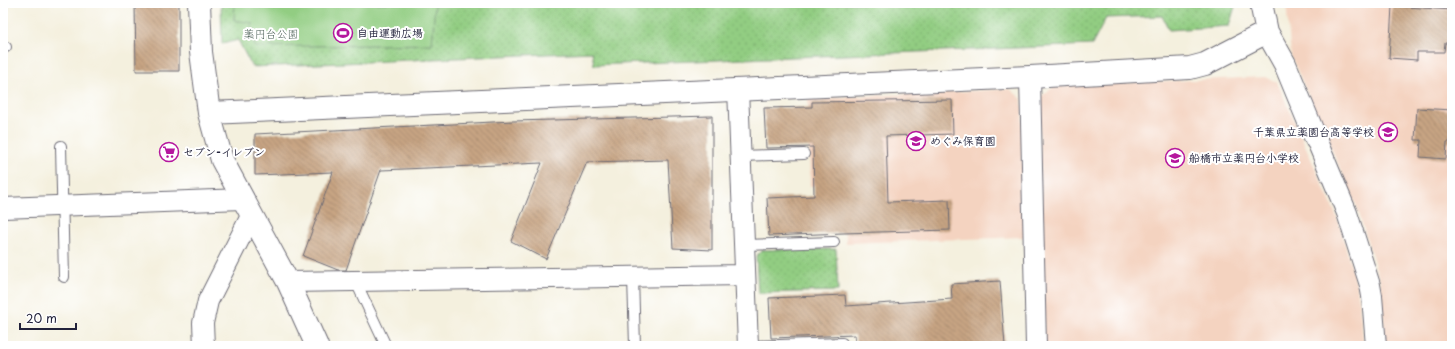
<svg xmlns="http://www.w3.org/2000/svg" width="1455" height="349" viewBox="0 0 1455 349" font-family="'Playpen Sans','Klee One',sans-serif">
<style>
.built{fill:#f4d3c0}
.park{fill:url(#park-dots);stroke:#5a785e}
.pitch{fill:#92cd82;stroke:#5a785e}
.water{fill:#5cc2d9;stroke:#3f728a}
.building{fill:url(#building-back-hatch)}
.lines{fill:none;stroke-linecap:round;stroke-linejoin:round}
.lane-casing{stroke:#6c6a74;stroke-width:12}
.street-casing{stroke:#6c6a74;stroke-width:22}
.secondary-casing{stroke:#6c6a74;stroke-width:24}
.lane{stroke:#fff;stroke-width:10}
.street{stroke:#fff;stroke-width:20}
.secondary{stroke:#fff;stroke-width:22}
.labels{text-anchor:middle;stroke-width:4;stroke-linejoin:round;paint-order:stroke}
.poi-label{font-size:11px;font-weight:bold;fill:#22223b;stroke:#fff;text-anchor:start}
.park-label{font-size:11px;fill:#495e54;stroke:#fff}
</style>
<defs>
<pattern id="park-dots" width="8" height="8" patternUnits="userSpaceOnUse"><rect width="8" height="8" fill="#92cd82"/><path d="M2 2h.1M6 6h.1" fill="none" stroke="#7eb071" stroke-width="1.8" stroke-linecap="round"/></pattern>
<pattern id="building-back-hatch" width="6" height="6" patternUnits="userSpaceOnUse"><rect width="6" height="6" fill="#c7a483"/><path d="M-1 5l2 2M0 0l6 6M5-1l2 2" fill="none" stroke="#a1856c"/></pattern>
</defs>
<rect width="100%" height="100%" fill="#fff"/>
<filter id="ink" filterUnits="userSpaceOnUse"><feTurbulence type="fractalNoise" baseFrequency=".025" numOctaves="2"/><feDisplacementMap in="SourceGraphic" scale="8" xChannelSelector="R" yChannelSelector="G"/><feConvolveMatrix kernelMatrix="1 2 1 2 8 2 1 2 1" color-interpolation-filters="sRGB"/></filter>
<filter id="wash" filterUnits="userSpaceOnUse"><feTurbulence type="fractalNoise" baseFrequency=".012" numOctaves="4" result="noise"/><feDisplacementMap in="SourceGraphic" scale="16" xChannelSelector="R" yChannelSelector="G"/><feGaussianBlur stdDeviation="0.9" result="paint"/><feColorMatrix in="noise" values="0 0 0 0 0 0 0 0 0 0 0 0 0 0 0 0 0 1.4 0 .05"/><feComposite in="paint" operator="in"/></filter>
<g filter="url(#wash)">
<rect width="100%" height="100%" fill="#f4f0de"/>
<path class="built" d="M1286,3H1452V346H1386L1380,282L1357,207L1291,56Z
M1265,77L1277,82L1337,217L1357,286L1364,346H1044L1039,98L1055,86Z
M1010,89L1022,99L1025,237L846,243L845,184L810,186L808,99Z"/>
<path class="park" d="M221,3H1236L1229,26L1169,30L1162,16L1106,18L1092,45L594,65L592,52L252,67L238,40L222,44Z
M836,249L838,291L758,293L756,256L762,250Z"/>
<path class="pitch" d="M235,3H435L432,44L255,47L252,23L234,20Z"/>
<path class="water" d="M952,3H1005L1004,6L954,7Z"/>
<g id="blocks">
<path class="building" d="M135,3H179V71H136Z
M1392,6L1452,10V43H1445L1444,52H1417V60L1389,58Z
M952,100L953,134L886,136L888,202L949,200L950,230L843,233L769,236L767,198L814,196L813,147L766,148L764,108L812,107V102Z
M1417,108L1452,110V142H1447L1446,159L1420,157L1421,140H1415Z
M712,116V250L673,248L668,160L587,162L546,259L511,241L542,163L381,170L346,270H338L303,256L333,172L255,175V134L513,121Z
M1000,281L1005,346H856L855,335L771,338L769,298L845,295L846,306L952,299L951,284Z"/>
</g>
</g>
<g filter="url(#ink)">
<use href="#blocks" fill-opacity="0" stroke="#6c6a74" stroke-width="1"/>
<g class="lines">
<defs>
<path id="lane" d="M3,47H6
M61,146L64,277
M740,156L804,154
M744,245L834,242
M633,277L635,346
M355,280L386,346
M748,346L842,343"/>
<path id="street" d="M1030,77L1036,346
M738,89L748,346
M1316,139L1347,213L1370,285L1372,296L1376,346
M3,208L242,199
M288,282L745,275
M204,346L203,323L208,301L251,216"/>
<path id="secondary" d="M199,3L201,52L209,113L222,160L288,282L317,346
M1261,3L1267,32L1285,64L1316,139
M209,113L1030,77L1190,68L1205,64L1267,32"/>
</defs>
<use href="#lane" class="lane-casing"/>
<use href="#street" class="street-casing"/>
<use href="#secondary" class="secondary-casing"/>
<use href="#lane" class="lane"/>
<use href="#street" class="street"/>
<use href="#secondary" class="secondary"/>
</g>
</g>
<defs>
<symbol id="stadium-ring" viewBox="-11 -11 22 22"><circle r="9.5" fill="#fff" stroke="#b5179e" stroke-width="1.5"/><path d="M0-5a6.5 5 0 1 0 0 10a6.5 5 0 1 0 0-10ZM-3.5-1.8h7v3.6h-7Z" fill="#b5179e"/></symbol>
<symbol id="school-ring" viewBox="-11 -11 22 22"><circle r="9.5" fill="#fff" stroke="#b5179e" stroke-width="1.5"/><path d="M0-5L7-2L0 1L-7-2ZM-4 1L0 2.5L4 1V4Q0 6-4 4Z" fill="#b5179e"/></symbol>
<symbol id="supermarket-ring" viewBox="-11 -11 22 22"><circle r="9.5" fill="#fff" stroke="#b5179e" stroke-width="1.5"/><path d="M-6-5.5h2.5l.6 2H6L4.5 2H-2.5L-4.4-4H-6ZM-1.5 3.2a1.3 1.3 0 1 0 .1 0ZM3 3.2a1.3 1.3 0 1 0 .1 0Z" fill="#b5179e"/></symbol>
</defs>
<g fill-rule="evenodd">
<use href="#stadium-ring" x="332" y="22" width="22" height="22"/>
<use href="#school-ring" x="1377" y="121" width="22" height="22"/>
<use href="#school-ring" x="905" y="130" width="22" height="22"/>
<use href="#supermarket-ring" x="158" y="141" width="22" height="22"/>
<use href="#school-ring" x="1164" y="147" width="22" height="22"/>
</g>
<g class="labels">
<g class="poi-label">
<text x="357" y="37">自由運動広場</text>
<text x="1374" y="136" text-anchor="end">千葉県立薬園台高等学校</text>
<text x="930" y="145">めぐみ保育園</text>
<text x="183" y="156">セブン-イレブン</text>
<text x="1189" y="162">船橋市立薬円台小学校</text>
</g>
<g class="park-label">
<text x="271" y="38">薬円台公園</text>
</g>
</g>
<rect width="1455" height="349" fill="none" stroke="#fff" stroke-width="16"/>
<path d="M20 323v6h56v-6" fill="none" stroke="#22223b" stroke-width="2"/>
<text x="26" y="323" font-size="12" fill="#22223b" stroke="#ffffff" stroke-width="3" paint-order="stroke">20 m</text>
</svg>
